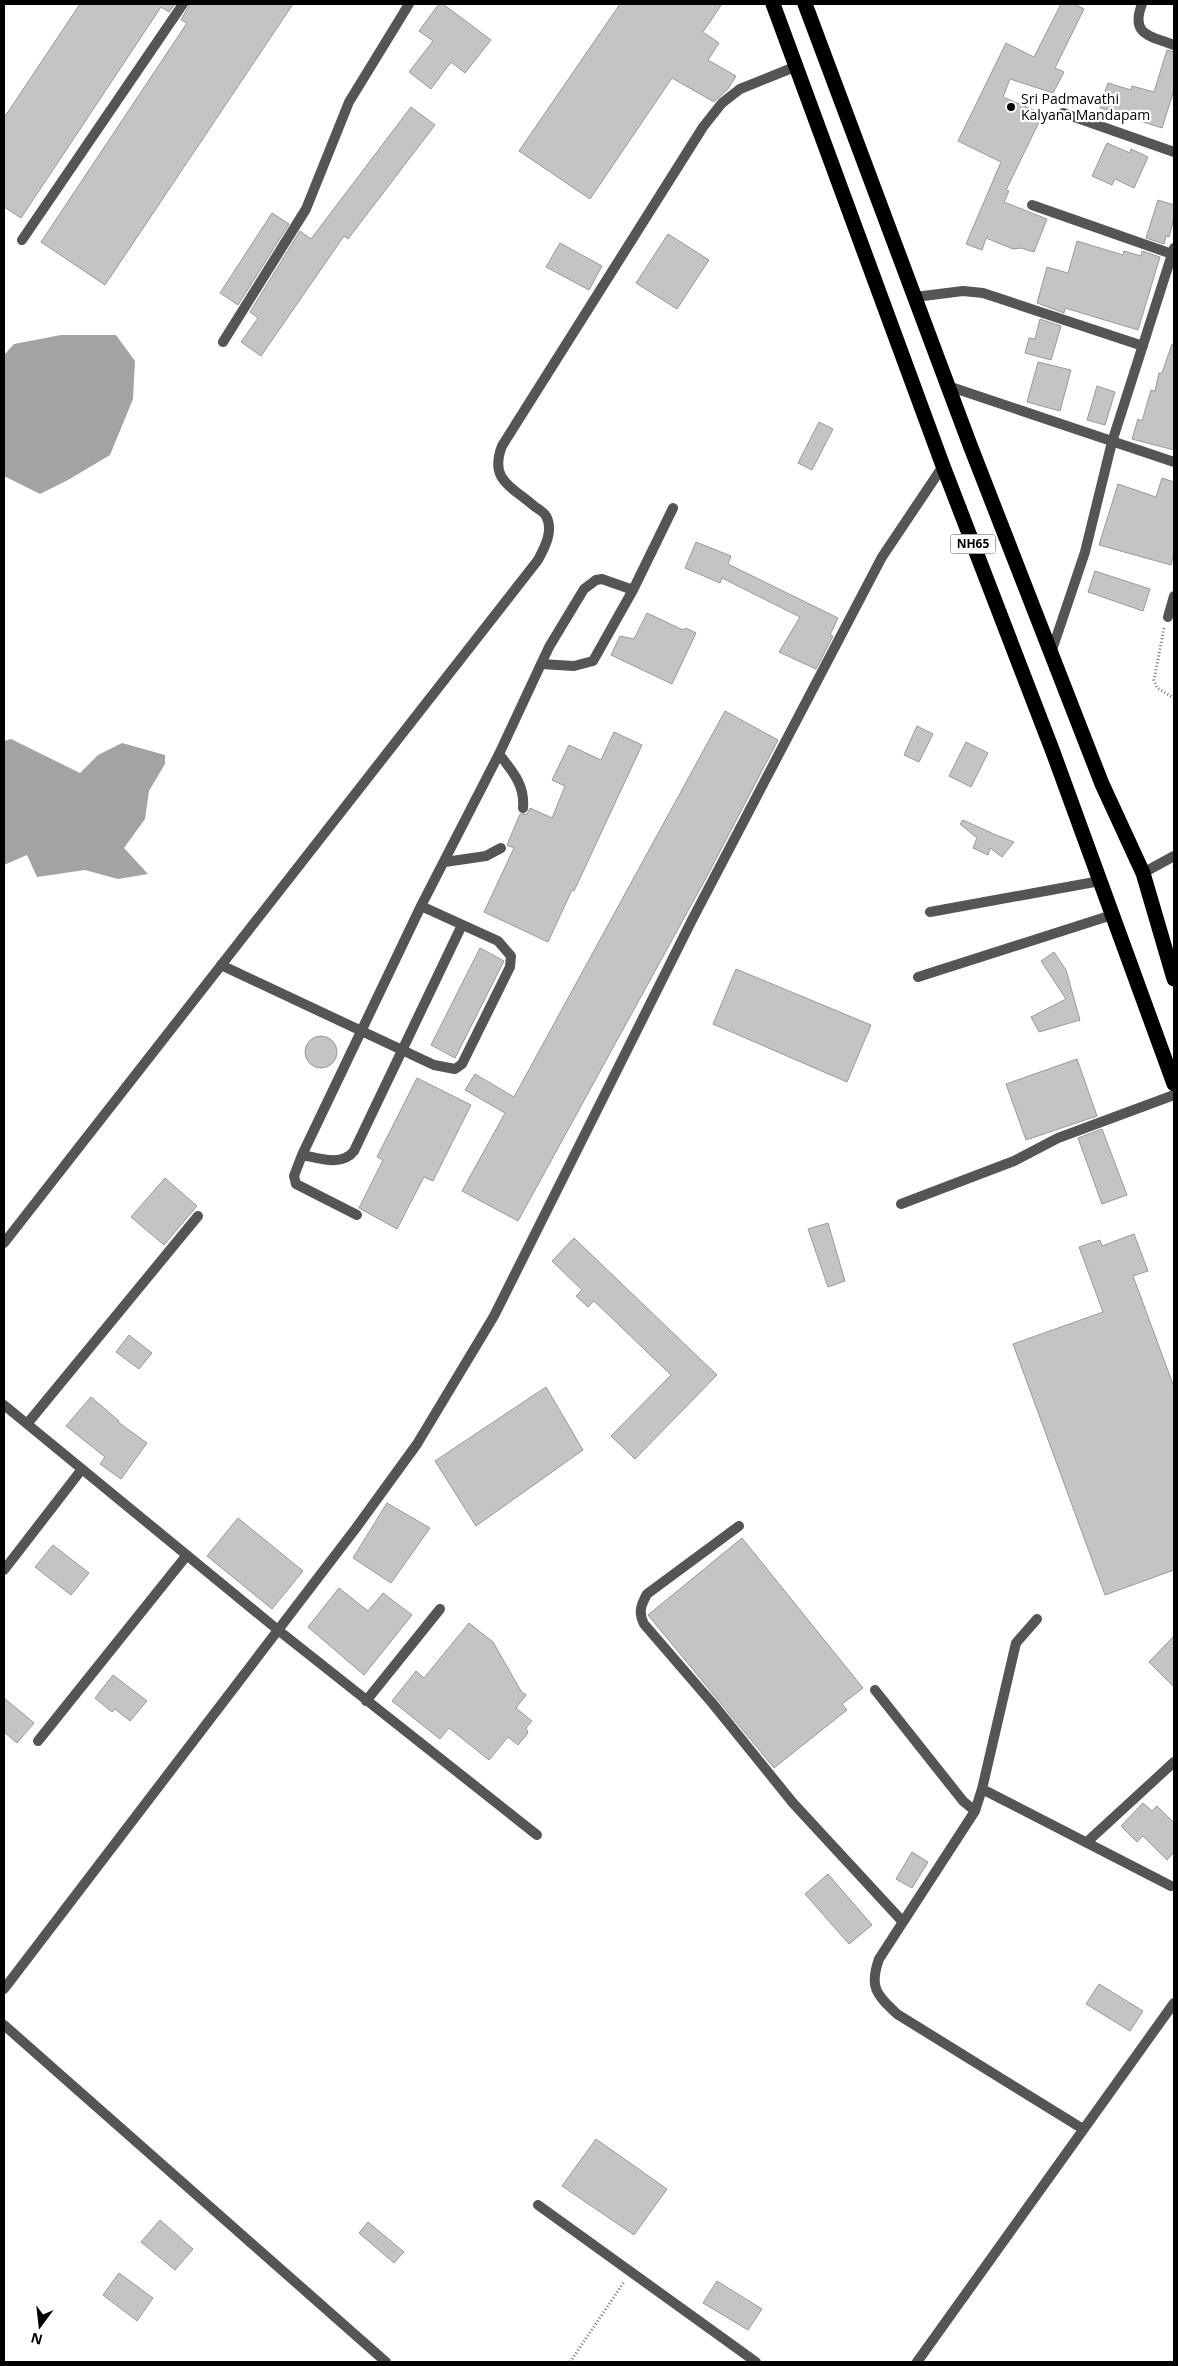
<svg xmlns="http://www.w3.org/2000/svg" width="1178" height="2366" viewBox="0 0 1178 2366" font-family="'Open Sans',sans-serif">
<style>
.water{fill:#a3a3a3}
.building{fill:#c4c4c4;stroke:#999}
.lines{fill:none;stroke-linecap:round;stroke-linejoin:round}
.path{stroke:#777;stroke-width:3;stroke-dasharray:1 2.5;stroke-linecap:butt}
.lane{stroke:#555;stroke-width:10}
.street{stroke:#555;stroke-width:10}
.highway{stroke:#000;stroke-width:15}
.poi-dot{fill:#000;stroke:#fff;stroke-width:2}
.labels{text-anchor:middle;stroke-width:4.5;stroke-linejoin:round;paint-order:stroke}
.shield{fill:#fff;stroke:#4c4c4c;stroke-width:1}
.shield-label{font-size:12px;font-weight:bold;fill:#000}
.poi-label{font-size:14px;fill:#000;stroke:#fff;text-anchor:start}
</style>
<rect width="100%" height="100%" fill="#fff"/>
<path class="water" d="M61,335H116L135,361L133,399L110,455L68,480L40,494L4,476V355L14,344Z
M11,739L80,773L98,755L122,743L165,755V764L149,791L145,819L124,848L148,874L118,879L85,870L37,877L27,855L4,865V741Z"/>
<path class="building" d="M80,4H175L169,12L161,7L21,218L4,207V118Z
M190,4H293L105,285L41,242L187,23L181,20Z
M439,4H443L491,40L465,73L451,62L431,89L409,72L433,41L419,31Z
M620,4H722L703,32L719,43L708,60L736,76L728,89L714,102L672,78L590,199L519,151Z
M1061,4H1074L1084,9L1055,68L1064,72L1053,93L1010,79L1003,97L1043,114L1006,190L1009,191L1004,202L1047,219L1034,252L1021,248L1013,249L986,238L982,250L966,244L1001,162L958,141L1006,43L1034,57Z
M1167,50L1174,52V90L1162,128L1100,108L1108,83L1131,90L1132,86L1154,92Z
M411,107L435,125L348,239L344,236L261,356L241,342L258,318L250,312L300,231L311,239Z
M1107,143L1130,153L1131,149L1148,157L1134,188L1115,179L1112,185L1092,176Z
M1158,200L1174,205V218L1169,237L1166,236L1164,244L1146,238Z
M272,213L289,224L238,305L220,293Z
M668,234L709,260L677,309L636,283Z
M1077,241L1123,255L1124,251L1141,256L1142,251L1160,257L1138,330L1065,308L1064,313L1037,303L1047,267L1068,273Z
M560,243L602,266L589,290L546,267Z
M1040,319L1061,326L1051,360L1025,353L1029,338L1035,339Z
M1172,344H1174V450L1132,439L1138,419L1142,421L1151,390L1155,391L1159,373H1162Z
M1038,362L1071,370L1060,411L1027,402Z
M1097,386L1115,392L1105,425L1087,420Z
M819,422L833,429L812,470L798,463Z
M1162,478L1174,482V554L1171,565L1099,545L1118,484L1156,497Z
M696,542L731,556L728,564L838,618L830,635L833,636L816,669L779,652L800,617L722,578L720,583L685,568Z
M1095,571L1150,589L1143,611L1088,592Z
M647,613L683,630L686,628L696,633L672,684L611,655L620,636L634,639Z
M725,711L778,740L706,878L518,1221L462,1191L505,1113L465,1090L475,1074L514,1097Z
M917,726L933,734L919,762L904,755Z
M614,732L642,745L574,891L572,890L548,942L484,912L514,848L507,845L520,814H527L530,808L552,818L565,786L552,780L569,745L601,760Z
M966,742L988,753L971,787L949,776Z
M963,820L996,835L1014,842L1002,857L990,848L988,855L973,848L977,838L960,824Z
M480,948L504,961L455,1058L431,1045Z
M1054,952L1066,970L1080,1020L1039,1032L1031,1017L1066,999L1041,961Z
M736,969L871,1025L847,1082L713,1024Z
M305 1052a16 16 0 1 1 32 0a16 16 0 1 1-32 0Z
M1077,1059L1097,1116L1026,1140L1006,1084Z
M417,1078L471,1105L433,1181L424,1177L397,1229L359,1208L383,1160L377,1157Z
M1102,1129L1127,1195L1102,1204L1078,1138Z
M165,1178L197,1206L164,1245L131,1217Z
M828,1223L845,1281L828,1287L808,1229Z
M1134,1234L1148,1271L1133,1276L1174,1387V1570L1105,1595L1013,1344L1103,1312L1079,1247L1100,1240L1102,1246Z
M574,1238L717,1375L635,1459L611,1436L671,1375L594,1301L588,1307L576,1296L582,1290L552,1261Z
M129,1335L152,1353L139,1369L116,1352Z
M546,1387L583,1450L476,1526L435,1461Z
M91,1397L119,1421L118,1422L147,1443L121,1479L100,1464L105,1457L66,1426Z
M387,1503L430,1528L391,1583L353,1558Z
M238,1518L303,1571L272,1609L207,1556Z
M742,1538L863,1688L842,1704L847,1710L774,1768L648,1615Z
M53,1545L89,1573L71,1595L35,1567Z
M339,1588L368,1611L383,1593L412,1615L364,1675L308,1627Z
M469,1623L493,1642L521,1691L526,1695L516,1708L532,1721L526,1728L528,1733L518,1745L508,1737L489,1760L449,1728L440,1739L392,1701L416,1671L424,1678Z
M1174,1636V1687L1149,1662Z
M113,1675L147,1701L130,1721L115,1709L112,1712L95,1698Z
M4,1698L34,1723L17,1743L4,1732Z
M1143,1803L1152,1811L1157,1806L1174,1823V1852L1167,1860L1143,1836L1137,1842L1121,1826Z
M912,1852L928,1862L912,1888L896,1879Z
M828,1874L872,1925L849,1944L805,1894Z
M1099,1984L1143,2011L1130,2031L1086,2004Z
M596,2139L667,2189L634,2235L562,2186Z
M160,2220L193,2249L175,2270L141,2242Z
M368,2222L404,2252L394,2263L359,2233Z
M119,2273L153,2298L137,2321L103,2295Z
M717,2281L762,2309L748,2330L703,2303Z"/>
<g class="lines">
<path class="path" d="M1164,628L1154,680L1157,688L1174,698
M570,2362L624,2282"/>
<path class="lane" d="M22,240L183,4
M223,342L306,209L349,102L409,4
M541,664L574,666L593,661L633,590L673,508
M499,754C513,772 525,785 523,808
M445,862L486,856L501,848
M221,965L434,1065L455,1069L462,1064L510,967L511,956L498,941L421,906
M302,1155C318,1158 342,1167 354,1151L462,925
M901,1204L1014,1161L1058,1138L1174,1095
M357,1215L296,1184L294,1176L302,1155L421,906L499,754L549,647L584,589L596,580L602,579L633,590
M739,1526L647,1594C641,1605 638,1612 644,1624L713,1704L793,1803L903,1922
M1037,1619L1016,1643L982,1789L975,1811L879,1959C869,1987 876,1994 897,2014L1083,2129
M875,1690L963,1801L975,1811
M982,1789L1171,1886
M1087,1842L1174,1762"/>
<path class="street" d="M1142,4C1130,35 1150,36 1174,45
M1063,113L1174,152
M1032,205L1172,254
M915,297L963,291L983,293L1143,346
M951,387L1174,462
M1168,617L1174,596
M1051,653L1085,552L1112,442L1174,248
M1143,873L1174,856
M930,912L1100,881
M918,977L1112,915
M4,1243L538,560C545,547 554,530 546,516C544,512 538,509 534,506C511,486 489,480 502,446L703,127L722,103L740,89L797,66
M4,1405L278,1630L537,1835
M27,1424L198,1216
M4,1570L82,1469
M366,1701L440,1609
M38,1741L187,1555
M4,1989L356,1528L417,1444L494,1316L692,920L882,557L943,466
M4,2025L386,2362
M538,2205L756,2362
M917,2362L1174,2003"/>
<path class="highway" d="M773,4L943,466L1053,752L1174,1084
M805,4L970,445L1102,784L1143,873L1174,979"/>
</g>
<circle class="poi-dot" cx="1011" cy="107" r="5"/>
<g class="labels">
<rect class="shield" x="950.5" y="534.5" width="45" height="19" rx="4"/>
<g class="shield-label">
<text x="973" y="548">NH65</text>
</g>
<g class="poi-label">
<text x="1021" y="104">Sri Padmavathi<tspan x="1021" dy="16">Kalyana Mandapam</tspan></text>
</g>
</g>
<rect width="1178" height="2366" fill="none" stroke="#000000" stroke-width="10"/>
<g transform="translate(40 2326) rotate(195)" stroke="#ffffff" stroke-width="4" paint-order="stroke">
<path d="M0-4L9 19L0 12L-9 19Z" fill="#000000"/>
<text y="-8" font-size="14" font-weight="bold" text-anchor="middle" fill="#000000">N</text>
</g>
</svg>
